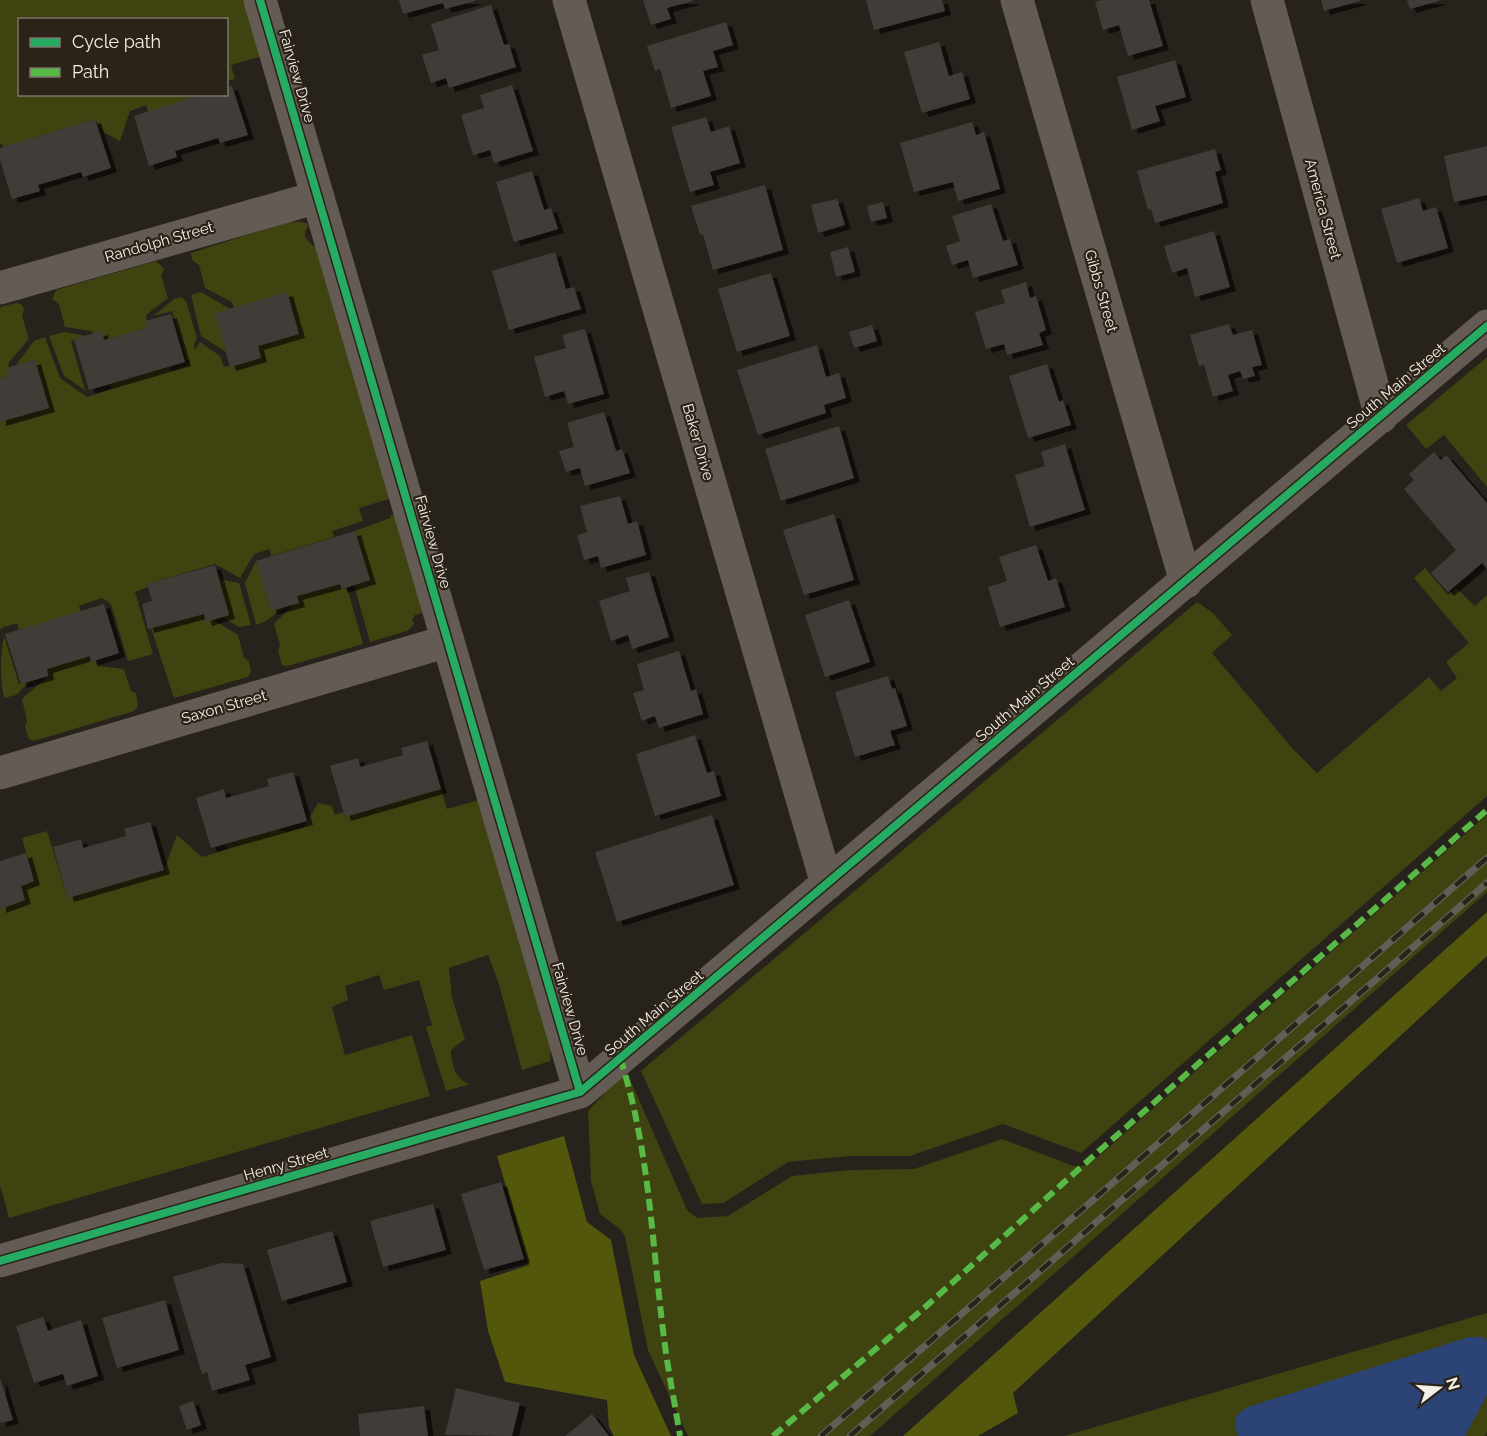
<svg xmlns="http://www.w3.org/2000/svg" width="1487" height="1436" viewBox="0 0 1487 1436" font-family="Raleway,sans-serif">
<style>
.green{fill:#3f4310}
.forest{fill:#52570b}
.water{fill:#2c4376}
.building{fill:#403d37;filter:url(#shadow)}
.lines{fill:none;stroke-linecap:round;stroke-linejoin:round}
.minor{stroke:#645c54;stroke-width:33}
.rail-casing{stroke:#625d57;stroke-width:7}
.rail{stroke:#2b2318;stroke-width:4.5;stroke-dasharray:14;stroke-linecap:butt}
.quiet{stroke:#58b947;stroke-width:6;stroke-dasharray:12 6;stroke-linecap:butt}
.cycleway-casing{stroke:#2b2318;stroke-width:11}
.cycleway{stroke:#26ab63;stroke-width:8}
.labels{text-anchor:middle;stroke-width:4.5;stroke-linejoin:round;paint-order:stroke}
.street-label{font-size:15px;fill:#f4efe8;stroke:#2b2318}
</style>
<defs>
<filter id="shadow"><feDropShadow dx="6" dy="4" stdDeviation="0" flood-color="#0009"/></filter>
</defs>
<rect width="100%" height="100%" fill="#27221c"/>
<path class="green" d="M0,0H251L263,53L259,57L231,65L235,79L227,81L226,20H20V94L203,95L148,112L146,105L130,111L120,141L103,132L95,119L3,147L2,144H0Z
M290,221L307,223L308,227L305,231V237L312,245L321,247L389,499L359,508L363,521L332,531L334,537L271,556L270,549L254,554L240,578L215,564L147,584L148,587L135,592L153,654L128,661L111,604L102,598L79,606L81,611L19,630L17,623L1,628L0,631V422L49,408L35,360L16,365L34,341L45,337L60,378L87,397L111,389L110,384L170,367L172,371L188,365L190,360H187L172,311L153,316L174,299L181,297L186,301L197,338L194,345L195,350L200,342L220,356L224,367L261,358L258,346L299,334L287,293L234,308L232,302L205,288L199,265L192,260L191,253Z
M156,261L164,269L161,275L168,298L146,315L147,328L104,340L102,331L93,334L92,331L65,327L59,304L52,299L56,290Z
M201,292L230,309L226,352L201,336L191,295Z
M16,303L21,304L24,309L22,316L29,339L9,362L8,376L0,378V307Z
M64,332L86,336L71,341L85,390L64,376L49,336Z
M1487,357V487L1444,435L1426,449L1406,425Z
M391,515H396L423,601L422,613L415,615L412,619L414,624L407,631L370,642L354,585L370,580L355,531L390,518Z
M256,561L271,611L283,608L266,621L256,625L245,583Z
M1425,568L1448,595L1456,588L1475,606L1487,595V796L1081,1153L1003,1124L910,1156H849L788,1162L723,1203L702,1204L641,1071L1197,602L1213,613L1232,635L1212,653L1293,749L1317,773L1429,677L1441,691L1457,678L1446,662L1469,643L1414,578Z
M219,579L239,583L251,625L239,627L222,617L227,615Z
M340,584L342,589L347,587L363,644L288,666L282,665L278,651L280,645L274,624L294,604L297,596Z
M204,614L238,635L244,658L249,661L251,672L248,677L174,698L151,628Z
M4,636L19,684L30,681L16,695L4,698C0,679 0,655 4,636Z
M90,656L91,661L96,660L98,666L124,669L131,691L136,693L138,706L134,711L34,741L29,739L25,727L27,721L22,699L48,676L47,669Z
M441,789L447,809L479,800L551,1046L550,1061L522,1070L498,981L488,955L449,968L452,998L465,1039L451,1050C452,1064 454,1079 470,1084L446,1091L426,1027L432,1025L419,980L384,990L379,975L345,986L348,1000L332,1007L345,1055L412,1035L430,1096L9,1218L0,1185V909L25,900L21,886L34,881L22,838L47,831L68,898L164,870L177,835L202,857L228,849L226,844L278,829L287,832L304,827L318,803L332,806L335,815L343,812L345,817Z
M1487,815V892L870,1436H688L648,1350L625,1237L621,1230L600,1214L591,1181L588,1111L626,1070L687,1210L697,1218L728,1216L792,1176L849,1170L914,1169L1002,1139L1074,1166H1083L1091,1163Z
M1487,1313V1432L1485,1436H1064Z"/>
<path class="forest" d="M1487,912V956L1013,1393L1018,1413L978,1436H903Z
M564,1136L587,1222L611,1240L634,1355L671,1436H614L609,1427L607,1400L505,1382L488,1331L480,1281L529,1265L497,1156Z"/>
<path class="water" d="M1469,1337H1483L1487,1341V1395L1465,1436H1238C1233,1418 1234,1414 1251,1406Z"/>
<path class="building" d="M399,0H475V1L445,9L443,3L403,14Z
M643,0H693V1L667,8L671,19L651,25Z
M866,0H942L945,11L874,30Z
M1102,0H1149L1163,46L1128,56L1119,25L1103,30L1095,2Z
M1321,0H1360V1L1324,11Z
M1407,0H1439V1L1410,9Z
M491,5L504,45L509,44L516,67L449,88L446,78L431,83L422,55L439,50L431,24Z
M726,22L733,45L713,51L718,67L703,71L711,96L671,108L660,69L655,71L647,46Z
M939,42L949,76L962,72L970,99L922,113L904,52Z
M1175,60L1186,97L1155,106L1160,121L1132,130L1117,77Z
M512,85L533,151L494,163L490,150L473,155L461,115L484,108L480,95Z
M232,86L248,135L220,143L218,138L175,151L177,157L149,166L134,116L203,94H226V87Z
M706,117L711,132L729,126L740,163L710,172L714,185L690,192L671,127Z
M95,119L111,168L83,177L81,172L38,185L40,191L12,199L0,160V148Z
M972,122L976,135L984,132L1000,189L958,201L953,182L914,192L900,143Z
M1487,146V195L1454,202L1444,156Z
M1215,149L1221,170L1215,172L1223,203L1155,223L1151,209L1148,210L1137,171Z
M532,171L544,210L551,208L558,229L514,242L496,182Z
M765,185L783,250L713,270L703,234L700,235L691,206Z
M1419,198L1423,211L1436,207L1448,248L1397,263L1381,209Z
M837,199L845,225L818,233L811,205Z
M883,202L887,218L871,222L867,206Z
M991,204L1003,241L1010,239L1018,265L973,278L968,260L952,265L946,246L960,241L952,216Z
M1214,231L1230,287L1195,297L1187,268L1172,273L1164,246Z
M848,247L855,272L836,277L830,252Z
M555,252L566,289L574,287L581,309L509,330L492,271Z
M771,273L790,336L737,352L718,289Z
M1026,282L1030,298L1036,296L1046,330L1039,333L1043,345L1007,355L1004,344L986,349L975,312L1005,303L1001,290Z
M287,292L299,334L258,346L261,358L230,367L215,313Z
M171,314L185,362L89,390L74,339L102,331L104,340L147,328L145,321Z
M1229,324L1233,335L1252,330L1262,365L1252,367L1255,376L1243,379L1240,371L1228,375L1233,391L1213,397L1204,365L1199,366L1190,335Z
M872,325L877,341L854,348L849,332Z
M585,329L604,394L568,404L564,391L545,397L534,357L566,348L562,335Z
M817,345L826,377L839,373L846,398L824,405L826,413L758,435L737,370Z
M35,360L49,408L0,422V378L8,376L6,368Z
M1047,364L1059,402L1063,400L1071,425L1028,438L1009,376Z
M604,412L616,451L622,449L630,473L585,486L580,468L566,472L559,451L574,447L567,423Z
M839,426L854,478L781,501L765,449Z
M1065,444L1085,510L1030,527L1015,475L1045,466L1041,452Z
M1434,452L1441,460L1446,455L1487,503V569L1482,563L1448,592L1431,573L1456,550L1404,489L1414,480L1409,474Z
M620,496L628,524L637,521L646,555L601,568L598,556L584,560L577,535L587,532L580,506Z
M834,514L854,580L804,595L783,530Z
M355,531L370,580L342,589L340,584L297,596L299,603L271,611L256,561Z
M1036,545L1048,581L1056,578L1065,607L1000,627L988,587L1007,581L999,557Z
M215,565L229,615L206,622L204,614L148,629L142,604L152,601L147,584Z
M649,572L669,637L632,649L628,635L611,641L599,601L630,591L626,578Z
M849,600L870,662L825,677L805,615Z
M104,604L119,653L91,662L90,656L47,669L48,676L21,684L5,634Z
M679,651L691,691L696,689L703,714L659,728L655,716L642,721L633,693L644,690L637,664Z
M888,676L892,689L895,688L907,726L890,731L895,745L855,757L835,692Z
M695,735L707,773L714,771L721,796L655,816L636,754Z
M427,741L441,789L345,817L330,766L358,758L360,767L403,755L401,748Z
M293,772L307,821L211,848L196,798L224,789L226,798L269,786L267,779Z
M712,815L734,885L617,922L595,852Z
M150,822L164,870L68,898L53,847L81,839L83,848L126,836L124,829Z
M26,853L34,881L21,886L25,900L0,909V861Z
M501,1182L524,1259L484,1270L461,1194Z
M433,1204L446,1250L383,1267L370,1221Z
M332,1231L347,1282L282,1301L267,1250Z
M221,1263L243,1264L271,1357L245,1365L250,1380L212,1391L207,1372L202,1374L173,1277Z
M165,1300L179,1350L117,1368L102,1318Z
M43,1317L48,1331L81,1320L98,1376L67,1386L63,1374L34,1383L16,1326Z
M0,1378L13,1420L0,1423Z
M456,1388L520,1403L512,1436L445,1435Z
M193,1401L201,1425L187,1430L179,1406Z
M424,1406L428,1436H360L358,1414Z
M592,1414L609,1436H565Z"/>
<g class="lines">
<path class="minor" d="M260,0L580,1092
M569,0L827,884
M1017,0L1186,582
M1267,0L1381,417
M0,288L318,197
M0,773L448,641
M0,1261L580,1092L1487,326"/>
<defs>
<path id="rail" d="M821,1436L1487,858
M850,1436L1487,883"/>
</defs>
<use href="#rail" class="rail-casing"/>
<use href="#rail" class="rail"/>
<path class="quiet" d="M620,1058C652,1155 652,1259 667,1360C671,1385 676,1411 680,1436
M773,1436L923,1309L1099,1151L1487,810"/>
<defs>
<path id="cycleway" d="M260,0L580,1092
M0,1261L580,1092L1487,326"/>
</defs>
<use href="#cycleway" class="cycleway-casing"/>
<use href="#cycleway" class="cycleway"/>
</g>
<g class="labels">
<g class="street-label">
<text transform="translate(297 76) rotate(74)" y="5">Fairview Drive</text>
<text transform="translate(1323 209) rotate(75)" y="5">America Street</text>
<text transform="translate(159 242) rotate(-16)" y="5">Randolph Street</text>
<text transform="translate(1101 291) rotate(74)" y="5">Gibbs Street</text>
<text transform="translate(1396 386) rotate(-40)" y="5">South Main Street</text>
<text transform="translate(698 442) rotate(74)" y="5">Baker Drive</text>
<text transform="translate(433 542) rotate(74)" y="5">Fairview Drive</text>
<text transform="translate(1025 699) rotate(-40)" y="5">South Main Street</text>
<text transform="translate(224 707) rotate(-16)" y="5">Saxon Street</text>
<text transform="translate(570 1009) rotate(74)" y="5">Fairview Drive</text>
<text transform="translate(654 1013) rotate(-40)" y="5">South Main Street</text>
<text transform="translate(286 1164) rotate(-16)" y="5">Henry Street</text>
</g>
</g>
<rect x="18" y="18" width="210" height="78" fill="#2b2318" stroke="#7b756b" stroke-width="1.5"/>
<rect x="30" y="38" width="30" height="9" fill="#26ab63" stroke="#7b756b" stroke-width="1.5"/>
<text x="72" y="48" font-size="18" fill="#f4efe8">Cycle path</text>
<rect x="30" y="68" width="30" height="9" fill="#58b947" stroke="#7b756b" stroke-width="1.5"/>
<text x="72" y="78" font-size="18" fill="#f4efe8">Path</text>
<g transform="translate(1439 1388) rotate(73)" stroke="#2b2318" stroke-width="4.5" paint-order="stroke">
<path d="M0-4.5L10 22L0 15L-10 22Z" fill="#f4efe8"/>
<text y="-9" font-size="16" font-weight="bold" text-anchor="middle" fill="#f4efe8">N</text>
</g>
</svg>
